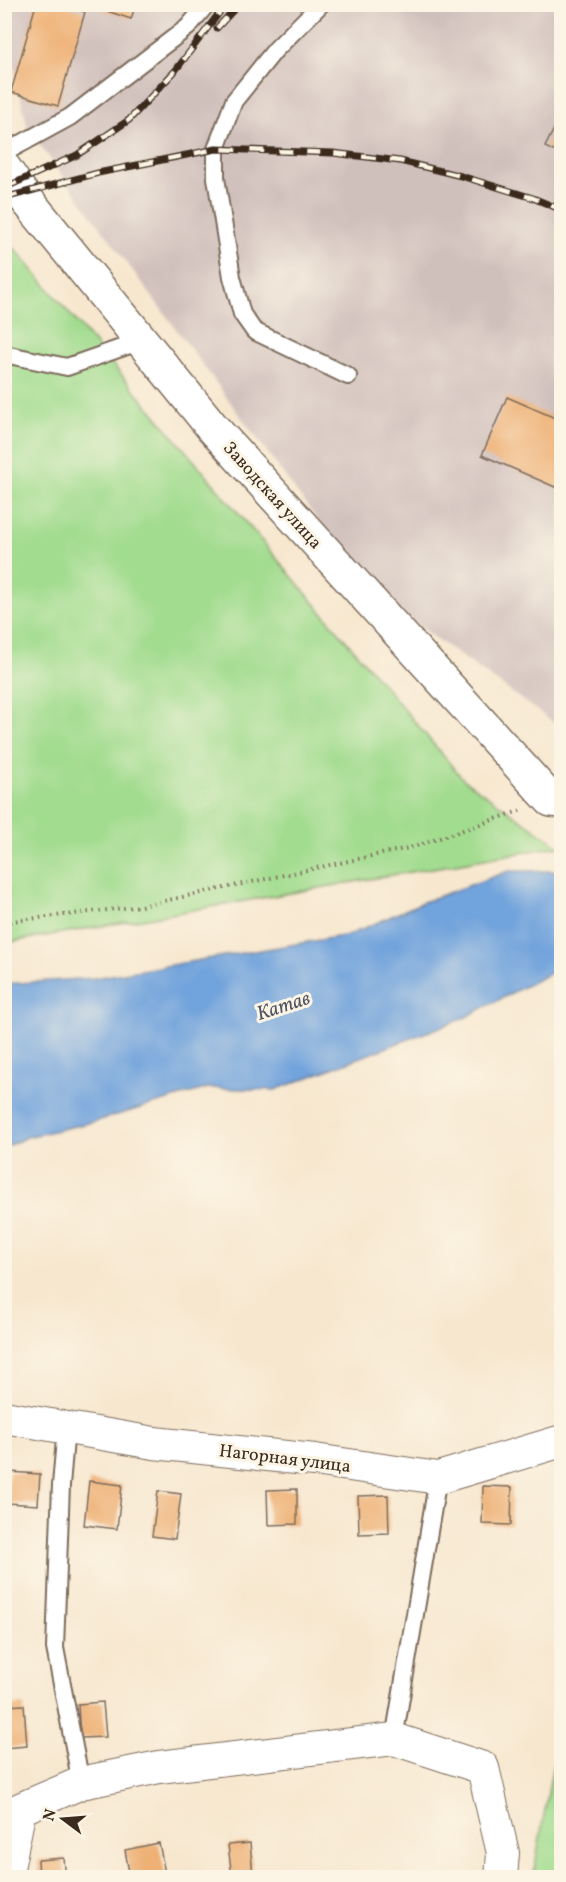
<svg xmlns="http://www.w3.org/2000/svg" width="566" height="1882" viewBox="0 0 566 1882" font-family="Vollkorn,serif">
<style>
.industrial{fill:#d0c0bc}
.green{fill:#a2dc8f;stroke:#6e8356;stroke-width:1.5}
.water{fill:#71a3dc;stroke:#56667d;stroke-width:1.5}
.building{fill:#eeb075}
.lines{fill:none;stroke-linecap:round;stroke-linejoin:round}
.lane-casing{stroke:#7d6c5c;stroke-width:20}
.street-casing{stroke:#7d6c5c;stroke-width:34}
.secondary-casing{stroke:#7d6c5c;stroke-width:36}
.path{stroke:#7d6c5c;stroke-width:4;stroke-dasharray:1.5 4.5;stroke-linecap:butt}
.lane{stroke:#fff;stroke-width:16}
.street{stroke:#fff;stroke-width:32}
.secondary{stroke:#fff;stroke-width:33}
.rail-casing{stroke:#3b2a1e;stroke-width:7}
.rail{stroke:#fcf5e5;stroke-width:4.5;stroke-dasharray:14;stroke-linecap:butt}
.labels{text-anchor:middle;stroke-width:6;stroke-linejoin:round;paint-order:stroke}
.street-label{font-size:18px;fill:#3b2a1e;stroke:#fcf5e5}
.water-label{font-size:20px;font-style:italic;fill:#4e5460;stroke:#fcf5e5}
</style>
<rect width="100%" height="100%" fill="#fcf5e5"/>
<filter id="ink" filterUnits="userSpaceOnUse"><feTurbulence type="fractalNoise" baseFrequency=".0167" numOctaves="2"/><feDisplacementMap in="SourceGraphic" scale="12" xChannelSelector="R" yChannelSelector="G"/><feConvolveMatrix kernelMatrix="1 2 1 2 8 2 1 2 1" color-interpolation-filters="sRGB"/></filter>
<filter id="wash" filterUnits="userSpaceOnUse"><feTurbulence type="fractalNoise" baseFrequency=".008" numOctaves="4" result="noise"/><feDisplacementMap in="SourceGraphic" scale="24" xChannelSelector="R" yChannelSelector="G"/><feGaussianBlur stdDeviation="1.35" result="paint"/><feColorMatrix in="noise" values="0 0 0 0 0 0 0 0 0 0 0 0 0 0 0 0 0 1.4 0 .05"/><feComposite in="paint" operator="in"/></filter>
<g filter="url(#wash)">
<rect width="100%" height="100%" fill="#f7e7cf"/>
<path class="industrial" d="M4,5H561V770L557,725L370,591L28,129L5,29Z"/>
<path class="green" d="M15,249L463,779L559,846L5,943L4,250Z
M553,1765H561V1877H533Z"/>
<path class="water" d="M509,871H561V969H558L464,1018L275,1090L208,1088L97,1121L27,1137L5,1147V984L94,978L349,935L423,902Z"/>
<g id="blocks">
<path class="building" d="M36,4H59L85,12L58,106L11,92Z
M86,4H136L131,19Z
M562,113V155L545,147Z
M507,397L562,421V490L482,455Z
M9,1472L40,1474L38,1505L7,1503Z
M89,1481L122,1485L117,1529L84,1525Z
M483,1486L512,1487L511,1525L482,1524Z
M297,1489V1524L268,1525L267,1490Z
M158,1491L181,1494L175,1539L152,1536Z
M388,1495L389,1533L359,1534L358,1496Z
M103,1702L106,1737L80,1738L78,1704Z
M24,1705L27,1746L4,1748V1706Z
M159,1843L166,1878H130L125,1850Z
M250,1843L253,1875L232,1877L228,1845Z
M64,1858L66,1878H39L38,1860Z"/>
</g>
</g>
<g filter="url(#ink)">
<use href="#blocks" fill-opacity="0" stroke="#7d6c5c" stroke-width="1.5"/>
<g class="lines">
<defs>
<path id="lane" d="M321,4L275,50L234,101L216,149V178L232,277L242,314L254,331L348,376
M4,153L70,117L188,27L207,4
M4,354L67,367L141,341
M66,1428L61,1485L55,1648L81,1783
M394,1739L438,1478"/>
<path id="street" d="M4,1417L154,1443L315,1460L438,1478L562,1441
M6,1878L20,1809L81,1783L159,1767L394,1739L483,1768L503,1853L501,1878"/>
<path id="secondary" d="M4,168L22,194L213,428L551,800L562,801"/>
</defs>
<use href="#lane" class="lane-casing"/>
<use href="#street" class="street-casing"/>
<use href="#secondary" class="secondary-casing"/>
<path class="path" d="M4,922L141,906L413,847L522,810"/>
<use href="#lane" class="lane"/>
<use href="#street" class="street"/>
<use href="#secondary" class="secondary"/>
<defs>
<path id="rail" d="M217,28L239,4
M4,188L77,155L129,120L175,71L226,4
M4,198L98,173L216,149L333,153L400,161L461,176L533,198L562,210"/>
</defs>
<use href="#rail" class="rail-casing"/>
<use href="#rail" class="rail"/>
</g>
</g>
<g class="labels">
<g class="street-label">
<text transform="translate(273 495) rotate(48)" y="6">Заводская улица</text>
<text transform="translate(285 1458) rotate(7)" y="6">Нагорная улица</text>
</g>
<g class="water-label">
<text transform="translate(283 1005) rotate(-18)" y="7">Катав</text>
</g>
</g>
<rect width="566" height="1882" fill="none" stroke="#fcf5e5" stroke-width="24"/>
<g transform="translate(63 1819) rotate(286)" stroke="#fcf5e5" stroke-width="4.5" paint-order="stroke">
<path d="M0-4.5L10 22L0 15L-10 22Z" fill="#3b2a1e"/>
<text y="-9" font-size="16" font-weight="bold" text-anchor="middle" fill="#3b2a1e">N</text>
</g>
</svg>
